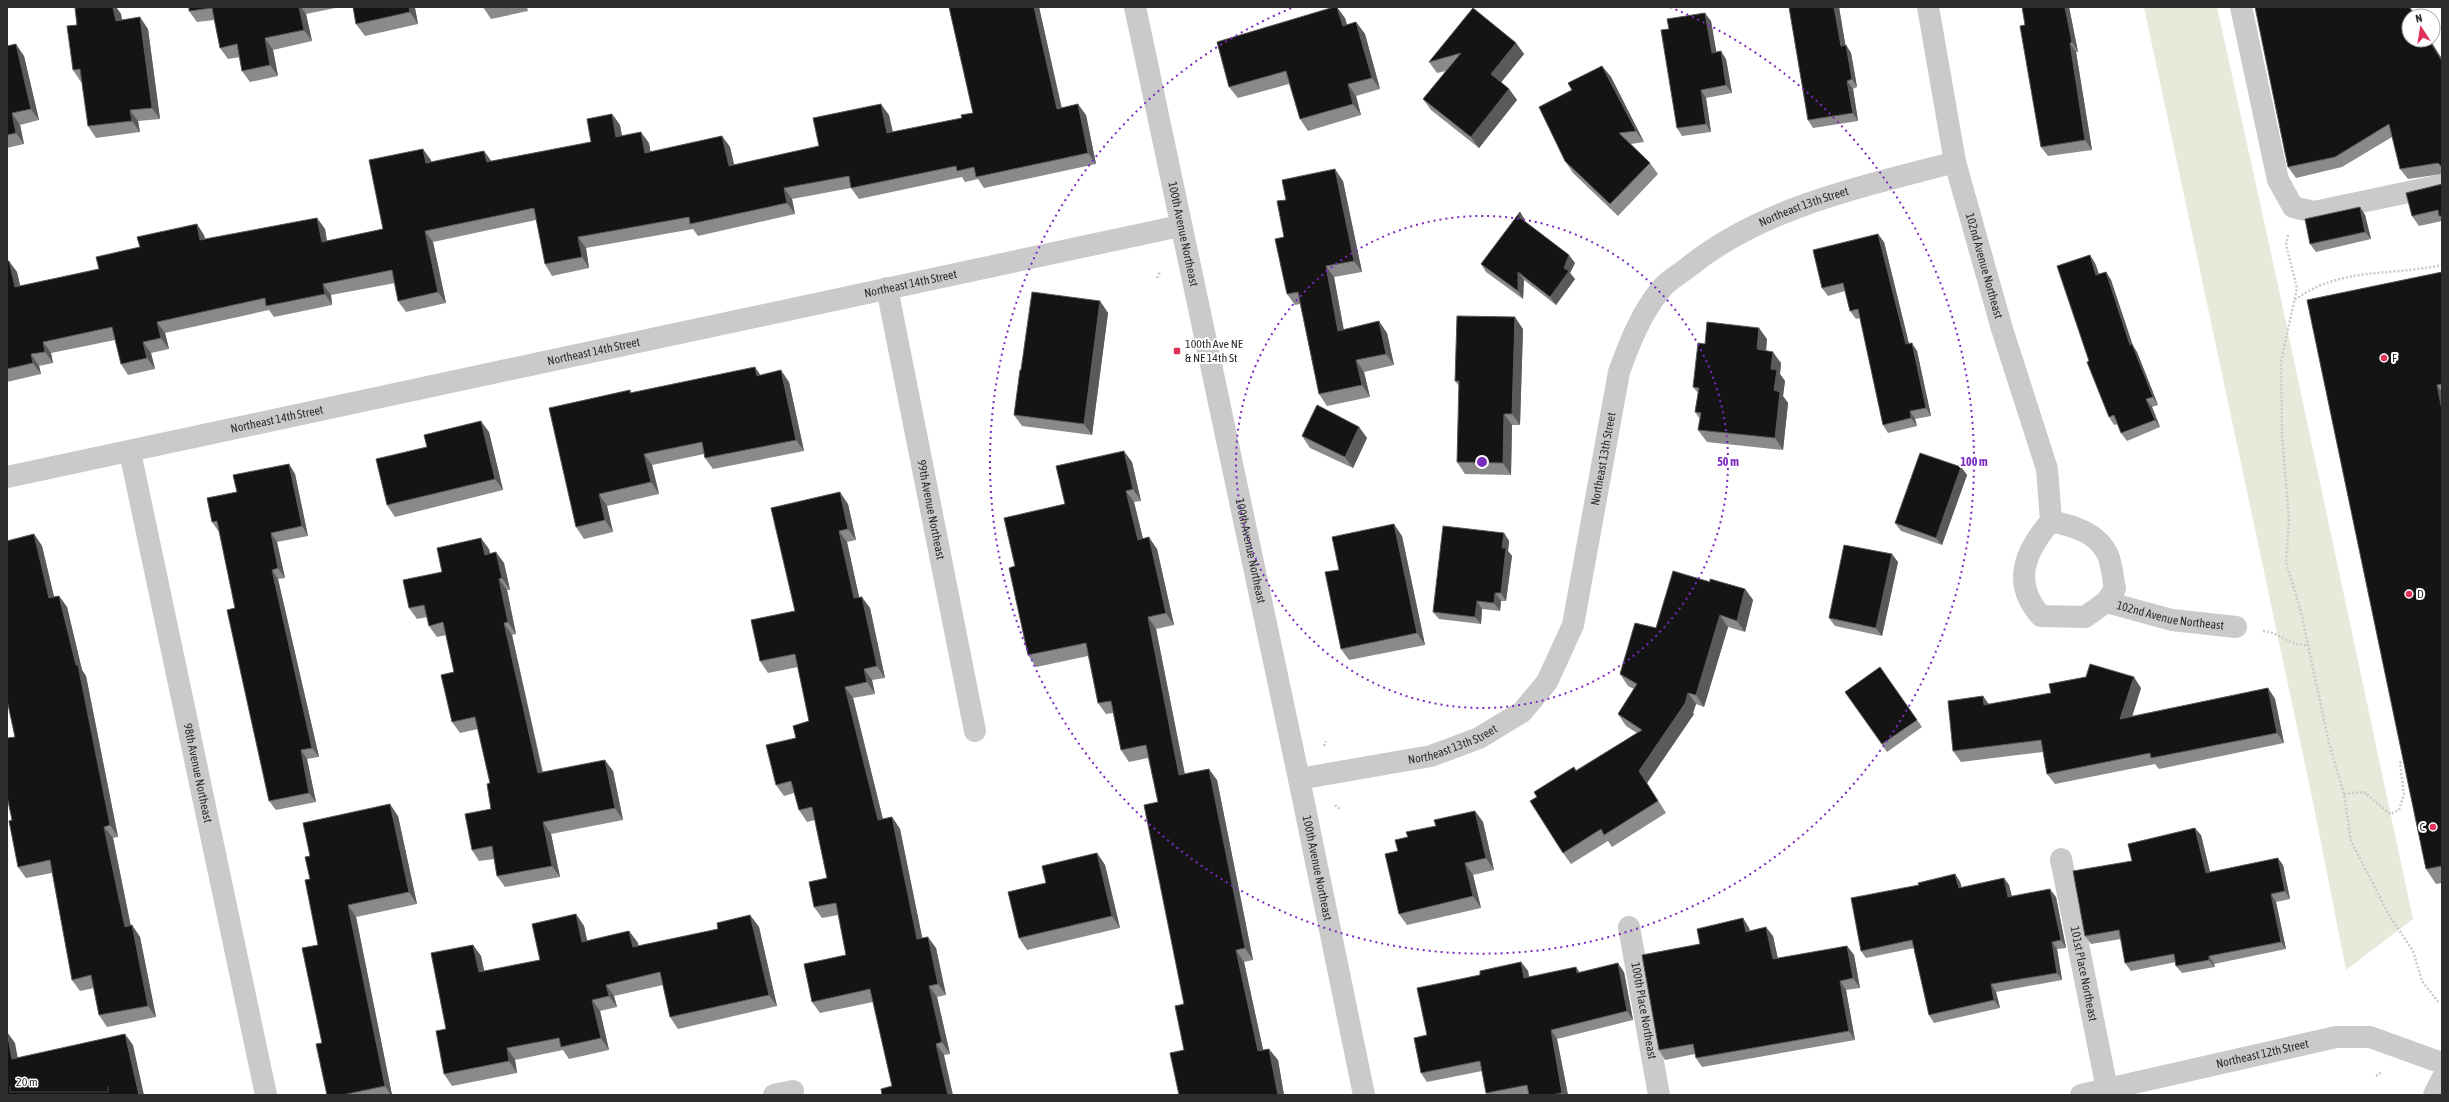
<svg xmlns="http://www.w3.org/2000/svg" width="2449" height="1102" viewBox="0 0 2449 1102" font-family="'Asap Condensed',sans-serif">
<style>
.green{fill:#e5eada}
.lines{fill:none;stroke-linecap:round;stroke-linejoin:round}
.path{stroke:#cacaca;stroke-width:2.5;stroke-dasharray:2 2;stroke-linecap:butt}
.minor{stroke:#cacaca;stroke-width:22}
.wall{fill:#8a8a8a}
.shaded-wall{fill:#5a5a5a}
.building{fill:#141414;stroke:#5a5a5a}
.ring{fill:none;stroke:#7b2cbf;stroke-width:2;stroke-dasharray:2 4}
.poi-dot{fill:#e03259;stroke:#fff;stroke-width:1.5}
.labels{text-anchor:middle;stroke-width:4;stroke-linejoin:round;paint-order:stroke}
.street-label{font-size:12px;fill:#2d2d2d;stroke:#fff}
.poi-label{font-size:12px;fill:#2d2d2d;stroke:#fff;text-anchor:start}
.centre{fill:#7b2cbf;stroke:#fff;stroke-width:2}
.ring-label{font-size:12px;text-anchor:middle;font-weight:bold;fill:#7b2cbf;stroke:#fff;stroke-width:4;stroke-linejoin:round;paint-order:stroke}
</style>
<rect width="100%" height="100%" fill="#fff"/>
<path class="green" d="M2144,7H2217L2276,276L2413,919L2346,970L2313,802Z"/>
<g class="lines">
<path class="path" d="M2288,235L2286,245L2297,288L2281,361L2282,434L2289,521L2286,562L2301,612L2329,743L2344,794L2351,841L2389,915L2413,951L2422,981L2439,1003
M1157,278L1160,272
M2295,300C2338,267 2392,276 2442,265
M2263,631C2282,633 2287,646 2309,645
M1324,746L1326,741
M2344,794L2364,792L2390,814L2399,810L2404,794L2400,763L2406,758
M1335,805L1340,809
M2376,1076L2382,1072"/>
<g class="minor">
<path id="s1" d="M1135,7L1299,779L1364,1095"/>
<path id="s2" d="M1928,7L1955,162L2002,329L2047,469L2051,521C2025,551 2011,583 2041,616L2085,617L2106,602L2115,589C2113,579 2112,565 2108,555C2097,532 2073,526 2051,521"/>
<path d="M2241,7L2278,180L2293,207L2314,212L2442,185"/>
<path id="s3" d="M887,288L975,731"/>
<path id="s4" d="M130,452L266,1095"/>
<path id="s5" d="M7,477L1180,226"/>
<path id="s6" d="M2106,602L2172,620L2236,627"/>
<path id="s7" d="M1299,779L1431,756L1479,738L1522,712L1547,682L1573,625L1619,372C1629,344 1642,311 1662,288C1668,281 1678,275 1686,269C1761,207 1862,187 1955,162"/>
<path id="s8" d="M2061,859L2107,1089"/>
<path id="s9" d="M1629,927L1659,1095"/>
<path d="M774,1095L793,1091"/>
<path id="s10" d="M2081,1095L2336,1037H2370L2442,1063"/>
<path d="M2434,1095L2442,1079"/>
</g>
</g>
<path class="wall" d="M80,7H116L121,14L122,20L148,29L160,119L138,121L140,132L96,138L88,126L82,81L81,82L73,70L77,25Z
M189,7H340L306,14L312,41L273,50L278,76L250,82L242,71L240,57L228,59L220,48L214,20L197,22L189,11Z
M353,7H419L415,8L418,24L365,36L356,24Z
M483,7H527L528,11L491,19Z
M949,7H1039L1062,108L1086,115L1096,164L984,188L978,179L965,182L962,177L859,199L851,188L792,199L795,214L698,236L693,229L586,248L589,268L552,276L545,264L536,220L433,242L446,303L406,312L398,301L395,283L331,295L332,305L274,317L269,310L165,333L169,349L151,353L155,369L128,375L121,364L115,340L51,353L53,363L39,366L41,374L7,382V261L17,272L20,286L99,269L204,235L205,239L317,218L325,229L327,241L383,229L431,160V162L484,151L491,161L591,142L612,114L620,125L622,136L649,143L650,152L722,136L730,147L734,165L819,146L889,115L893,132L962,118L973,113Z
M1789,7H1839L1845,45H1846L1851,53L1857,87L1853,89L1858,121L1813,128L1808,120Z
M2069,7L2078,52H2076L2092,150L2048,156L2041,147L2025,25Z
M2255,7H2410L2442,59V174L2408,179L2400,169L2392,137L2342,167L2296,178L2288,167Z
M1473,8L1516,43L1524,54L1501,82L1509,89L1517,100L1479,148L1431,110L1423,99L1446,71L1437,73L1429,62Z
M1345,18L1347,25L1356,22L1365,34L1380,89L1356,96L1361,115L1308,131L1300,119L1289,84L1238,98L1229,87Z
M1711,21L1716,52L1726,59L1732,93L1706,98L1711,132L1682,136L1677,128L1669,29Z
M7,46L24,56L39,120L20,125L24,144L7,148Z
M1602,66L1611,77L1644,142L1631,144L1650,163L1658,174L1618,216L1573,173L1565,161L1572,90Z
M1343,181L1362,272L1334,277L1344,330L1387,333L1394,365L1364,372L1370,397L1327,406L1319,394L1300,304L1295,305L1287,294L1284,237L1286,200Z
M2442,184V221L2419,226L2412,216Z
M2360,207L2365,215L2371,239L2316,252L2310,244Z
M1520,212L1525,220V222L1575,263L1570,273L1575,279L1556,305L1524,280L1523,299L1486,272L1481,264Z
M1884,242L1909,344L1917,351L1931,416L1915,419L1917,426L1888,433L1883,425L1860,318L1856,319L1850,311L1845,291L1828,296L1822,288Z
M2095,263L2099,274L2106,272L2111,280L2133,346L2137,352L2158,405L2152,407L2160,427L2127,441L2121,433L2118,424L2114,425L2109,417Z
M2442,272V883L2436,884L2426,869L2307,300Z
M1100,301L1108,313L1092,435L1022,426L1014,415L1021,370Z
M1523,329L1520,425H1512L1511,475L1465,474L1457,462L1459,386L1455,381Z
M1767,339L1766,351L1781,363L1780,374L1785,381L1783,396L1788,403L1783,450L1707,442L1698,430L1700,419L1695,412L1698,393L1693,387L1705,344Z
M761,375L789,382L804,451L713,469L705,458L704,454L652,465L659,494L607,506L613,532L584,539L576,527L630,390L632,393Z
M1359,427L1367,438L1353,468L1310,448L1302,436Z
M489,432L503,490L395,517L387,505Z
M1132,462L1141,501L1134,502L1143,539L1157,549L1174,625L1156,629L1185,774L1217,780L1253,960L1244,962L1263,1050L1278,1060L1284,1095H1179L1184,1050V1004L1158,802L1148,758L1129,762L1121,750L1113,713L1106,714L1098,703L1088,656L1036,667L1028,655L1015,566L1065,504Z
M289,464L295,474L308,536L277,542L285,578L278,579L319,757L307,759L316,802L276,810L269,801L235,608L219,532L212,522L237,492Z
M1961,467L1967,475L1942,545L1901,531L1895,523Z
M848,504L856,540L847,542L859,597L870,608L885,678L872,680L875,694L853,698L883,819L892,817L900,829L922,938L936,948L946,995L937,997L950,1054L944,1055L892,1086L873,1002L820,1013L812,1002L846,955L838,915L822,918L814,907L827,878L815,820L807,822L799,810L794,793L784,796L776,785L796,738L809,721L798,667L768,673L760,661L795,611Z
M1504,533L1509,541L1508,551L1512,556L1506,601H1501L1500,611L1482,609L1481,624L1439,619L1433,612Z
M34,534L42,546L54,597L59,596L67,607L82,670L86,676L118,837L113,838L131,926L132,925L140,937L156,1017L107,1027L99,1015L94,988L80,991L72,980L52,873L26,878L18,867L12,820L15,737Z
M1402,536L1425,645L1349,660L1341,649L1339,570Z
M489,549L490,554L504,563L510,590H507L516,634L512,635L543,772L613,771L623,820L551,834L560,877L505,887L497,876L494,859L479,861L472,850L491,809L490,783L478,729L460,733L452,722L454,672L446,635L437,637L429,626L427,617L417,619L409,608L442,572Z
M1898,562L1882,636L1835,626L1829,618Z
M1710,582L1745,589L1753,600L1745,632L1728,627L1704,707L1696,704L1693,713L1694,714L1647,783L1666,813L1612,847L1608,841L1571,864L1563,853L1576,770L1637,733L1626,726L1618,714L1634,689L1628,686L1620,674L1656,628Z
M1880,667L1922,727L1887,752L1845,692Z
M2141,688L2132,716L2268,688L2275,699L2284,743L2159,769L2155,764L2055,784L2047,774L2043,752L1961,762L1953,751L1983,696L1989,704Z
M1475,811L1483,822L1494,870L1473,875L1481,908L1407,925L1399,914L1398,851L1408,837Z
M398,816L417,904L356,917L392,1095H327L322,1043L318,945L310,879V856Z
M2201,835L2210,872L2283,865L2290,899L2276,902L2286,949L2214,964L2215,967L2182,973L2176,966V962L2131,971L2125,963L2121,939L2091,944L2085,936L2132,861Z
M1097,853L1105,865L1120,928L1027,950L1019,938L1046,883Z
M1955,874L1960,882L1962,888L2004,878L2009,885L2012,897H2056L2066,948L2057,949L2062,980L1996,992L2000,1008L1934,1023L1929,1015L1914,948L1866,958L1861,951L1919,885Z
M576,914L584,926L587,941L629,931L638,943V946L718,929L750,915L759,927L777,1006L678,1029L670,1017L663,985L614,996L617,1007L600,1011L609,1050L569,1059L563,1050L515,1060L517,1073L452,1086L444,1074L446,1029L473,945L481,956L484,971L540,960Z
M1743,918L1749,928L1750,931L1773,936L1778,959L1847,946L1854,955L1860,988L1846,990L1855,1040L1702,1067L1696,1058L1695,1054L1665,1060L1659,1050L1700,944Z
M1521,962L1528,971L1529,977L1580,972H1624L1633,1020L1557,1039L1568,1095H1487L1486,1093L1482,1071L1427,1082L1421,1073L1427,1035L1480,975Z"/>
<path class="shaded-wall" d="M113,7H116L121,14L124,32L116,21Z
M299,7H301L306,14L312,41L304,30Z
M409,7H414L415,8L418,24L410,12Z
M1034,7H1039L1064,120L1057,109Z
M1337,7L1345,18L1351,38L1343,26Z
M1834,7H1839L1847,54L1841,46Z
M2065,7H2069L2078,52L2072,42Z
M2409,7H2410L2416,16H2415Z
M1705,13L1711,21L1718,61L1712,53Z
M140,17L148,29L160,119L152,108Z
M1356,22L1365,34L1380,89L1372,78Z
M265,38L273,50L278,76L270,65Z
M2429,40H2430L2442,59V61Z
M1516,43L1524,54L1499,85L1491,74Z
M2070,43L2076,52L2092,150L2085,140Z
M16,44L24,56L39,120L31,109Z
M1846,45L1851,53L1857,87L1852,79Z
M1721,51L1726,59L1732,93L1726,85Z
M1602,66L1611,77L1644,142L1636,131Z
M1847,81L1853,89L1858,121L1853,113Z
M1348,84L1356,96L1361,115L1353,104Z
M1509,89L1517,100L1479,148L1471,137Z
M1701,90L1706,98L1711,132L1706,124Z
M881,104L889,115L895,144L887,133Z
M1078,104L1086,115L1096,164L1088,153Z
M130,110L138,121L140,132L132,121Z
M12,113L20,125L24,144L16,133Z
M612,114L620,125L624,148L616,137Z
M641,132L649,143L653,165L645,153Z
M722,136L730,147L737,177L729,166Z
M423,149L431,160L434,174L426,163Z
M484,151L492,162H487Z
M1335,169L1343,181L1362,272L1354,261Z
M784,188L792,199L795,214L787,203Z
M2360,207L2365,215L2371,239L2365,232Z
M1520,212L1525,220V225L1519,217Z
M317,218L325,229L329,254L322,242Z
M197,224L204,235L208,251L200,240Z
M425,231L433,242L446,303L438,292Z
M1878,234L1884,242L1911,352L1906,344Z
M578,237L586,248L589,268L582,257Z
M1569,255L1575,263L1570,273L1575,279L1556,305L1550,297Z
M2090,255L2095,263L2102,283L2096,275Z
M9,261L17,272L23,298L15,287Z
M1326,266L1334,277L1346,343L1338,331Z
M1518,272L1524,280L1523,299L1518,291Z
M2106,272L2111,280L2133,346L2137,352L2158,405L2153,397L2130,345Z
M323,284L331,295L332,305L325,294Z
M1100,301L1108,313L1092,435L1084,424Z
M1515,317L1523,329L1520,425L1512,414Z
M1379,321L1387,333L1394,365L1386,354Z
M157,322L165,333L169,349L161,338Z
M1759,328L1767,339L1765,361L1757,349Z
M43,342L51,353L53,363L45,352Z
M143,342L151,353L155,369L147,358Z
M1912,343L1917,351L1931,416L1926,408Z
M1773,352L1781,363L1780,374L1785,381L1783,396L1788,403L1783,450L1775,438L1774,390L1771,369Z
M31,354L39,366L41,374L33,363Z
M1356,360L1364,372L1370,397L1362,385Z
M755,367L763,379L757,376Z
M781,370L789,382L804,451L796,440Z
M2437,385L2442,392V410Z
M2146,399L2152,407L2160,427L2155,420Z
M1910,411L1915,419L1917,426L1911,418Z
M1504,414L1512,425L1511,475L1503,463Z
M481,421L489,432L503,490L495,479Z
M1359,427L1367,438L1353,468L1345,457Z
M1124,451L1132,462L1141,501L1133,489Z
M644,454L652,465L659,494L651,482Z
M289,464L295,474L308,536L302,526Z
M1961,467L1967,475L1942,545L1936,538Z
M1126,491L1134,502L1146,551L1138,540Z
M840,492L848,504L856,540L848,529Z
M599,494L607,506L613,532L605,520Z
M1394,524L1402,536L1425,645L1417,633Z
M839,531L847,542L862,610L854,598Z
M271,533L277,542L285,578L278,568Z
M1504,533L1509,541L1508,551L1512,556L1506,601L1501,593L1502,548Z
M34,534L42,546L57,609L49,598Z
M1149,537L1157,549L1174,625L1166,613Z
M481,538L489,549L493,566L485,555Z
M496,552L504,563L510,590L502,578Z
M1892,554L1898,562L1882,636L1876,628Z
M272,570L278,579L319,757L312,748Z
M499,579L507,590L516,634L508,622Z
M1745,589L1753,600L1745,632L1737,621Z
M1495,593L1501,601L1500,611L1494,603Z
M59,596L67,607L82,670L86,676L118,837L110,825L76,665Z
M862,597L870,608L885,678L877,666Z
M1477,601L1482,609L1481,624L1475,617Z
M1720,615L1728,627L1704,707L1696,695Z
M1148,617L1156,629L1187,786L1179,775Z
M504,623L512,635L545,785L538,773Z
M864,669L872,680L875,694L867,682Z
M2134,677L2141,688L2128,730L2120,719Z
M845,687L853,698L886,832L878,820Z
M2268,688L2275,699L2284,743L2277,733Z
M1688,693L1696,704L1693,713L1694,714L1647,783L1666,813L1639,771L1685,704Z
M1983,696L1990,707L1984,705Z
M301,750L307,759L316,802L309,793Z
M605,760L613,771L623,820L615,808Z
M1209,769L1217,780L1253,960L1245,948Z
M390,804L398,816L417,904L409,892Z
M1475,811L1483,822L1494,870L1486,858Z
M892,817L900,829L925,951L917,939Z
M543,822L551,834L560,877L552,866Z
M104,827L113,838L133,938L125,927Z
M2195,828L2201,835L2212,880L2206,873Z
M1097,853L1105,865L1120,928L1112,916Z
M2278,858L2283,865L2290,899L2285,891Z
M1465,863L1473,875L1481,908L1473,896Z
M1955,874L1960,882L1964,896L1959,888Z
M2004,878L2009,885L2014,905L2008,897Z
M2050,889L2056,897L2066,948L2061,940Z
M2271,894L2276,902L2286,949L2281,942Z
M348,905L356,917L392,1095H391L385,1086Z
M576,914L584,926L590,954L582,942Z
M750,915L759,927L777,1006L769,995Z
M1743,918L1749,928L1753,941L1746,932Z
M132,925L140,937L156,1017L148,1006Z
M1766,927L1773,936L1780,969L1773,959Z
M629,931L638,943L641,959L633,947Z
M928,937L936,948L946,995L938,984Z
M2052,942L2057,949L2062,980L2057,973Z
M473,945L481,956L487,984L479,972Z
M1847,946L1854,955L1860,988L1853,978Z
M1236,950L1244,962L1266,1063L1258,1051Z
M2209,956L2214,964L2215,967L2209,960Z
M1521,962L1528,971L1531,987L1524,978Z
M1618,963L1624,972L1633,1020L1627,1011Z
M1576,967L1582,976L1577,973Z
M1840,981L1846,990L1855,1040L1849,1031Z
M1991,984L1996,992L2000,1008L1994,1000Z
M606,985L614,996L617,1007L609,996Z
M929,986L937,997L950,1054L942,1042Z
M592,1000L600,1011L609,1050L601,1038Z
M1551,1030L1557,1039L1568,1095H1564L1562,1093Z
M7,1032L15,1043L20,1070L12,1059Z
M125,1034L133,1045L144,1095H139Z
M936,1044L944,1055L953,1095H948Z
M507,1048L515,1060L517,1073L509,1061Z
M1269,1049L1278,1060L1284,1095H1278Z"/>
<path class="building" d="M80,7H113L116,21L140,17L152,108L130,110L132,121L88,126L80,69L73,70L67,26L77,25L75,8Z
M189,7H299L304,30L265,38L270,65L242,71L237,44L220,48L212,8L189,11Z
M353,7H409L410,12L356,24Z
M949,7H1034L1057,109L1078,104L1088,153L976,177L974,167L957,171L956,166L851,188L849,176L784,188L787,203L690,224L689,217L578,237L582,257L545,264L534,208L425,231L438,292L398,301L392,270L323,284L325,294L266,306L265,298L157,322L161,338L143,342L147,358L121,364L112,327L43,342L45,352L31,354L33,363L7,369V261H9L15,287L99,269L96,257L140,247L137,237L197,224L200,240L317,218L322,242L383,229L369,160L423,149L426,163L484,151L487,162L591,142L587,119L612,114L616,137L641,132L645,153L722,136L729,166L819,146L813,118L881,104L887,133L962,118L961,115L973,113Z
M1334,7H1337L1343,26L1356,22L1372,78L1348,84L1353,104L1300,119L1286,71L1229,87L1217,42Z
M1789,7H1834L1841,46L1846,45L1852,79L1847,81L1853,113L1808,120Z
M2022,7H2065L2072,42L2070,43L2085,140L2041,147L2020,26L2025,25Z
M2255,7H2409L2415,16H2409V40H2429L2442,61V167L2438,163L2400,169L2389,124L2335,157L2288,167Z
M1473,8L1516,43L1491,74L1509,89L1471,137L1423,99L1461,53L1429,62Z
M1705,13L1712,53L1721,51L1726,85L1701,90L1706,124L1677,128L1661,30L1669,29L1667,19Z
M16,44L31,109L12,113L16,133L7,135V46Z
M1602,66L1636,131L1619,133L1650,163L1610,204L1565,161L1539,107L1572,90L1568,83Z
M1335,169L1354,261L1326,266L1338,331L1379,321L1386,354L1356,360L1362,385L1319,394L1298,292L1287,294L1275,239L1284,237L1277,201L1286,200L1282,180Z
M2442,184V216H2439L2438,210L2412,216L2406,193Z
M2360,207L2365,232L2310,244L2305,219Z
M1520,212L1519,217L1569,255L1564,268L1569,271L1550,297L1518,272V291L1481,264Z
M1878,234L1906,344L1912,343L1926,408L1910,411L1911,418L1883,425L1858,309L1850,311L1843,283L1822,288L1813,250Z
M2090,255L2096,275L2106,272L2130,345L2132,344L2153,397L2146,399L2155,420L2121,433L2114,415L2109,417L2087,362L2089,361L2057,266Z
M2442,272V384L2437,385L2442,410V866L2426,869L2307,300Z
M1032,292L1100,301L1084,424L1014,415L1020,370H1021Z
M1457,316L1515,317L1512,414H1504L1503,463L1457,462L1459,381H1455Z
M1707,322L1759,328L1757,349L1773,352L1771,369L1777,370L1774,390L1780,392L1775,438L1698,430L1701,413L1695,412L1699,388L1693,387L1698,343L1705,344Z
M755,367L757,376L781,370L796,440L705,458L702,442L644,454L651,482L599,494L605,520L576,527L549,408L630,390V393Z
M1317,405L1359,427L1345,457L1302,436Z
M481,421L495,479L387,505L376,459L427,447L424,435Z
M1124,451L1133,489L1126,491L1138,540L1149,537L1166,613L1148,617L1179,775L1209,769L1245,948L1236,950L1258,1051L1269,1049L1278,1095H1179L1170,1053L1184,1050L1175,1006L1184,1004L1144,805L1158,802L1146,745L1121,750L1111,701L1098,703L1086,643L1028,655L1009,568L1015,566L1004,518L1065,504L1056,466Z
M1920,453L1961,467L1936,538L1895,523Z
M289,464L302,526L271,533L278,568L272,570L312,748L301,750L309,793L269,801L227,610L235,608L217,521L212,522L207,498L237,492L233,475Z
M840,492L848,529L839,531L854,598L862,597L877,666L864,669L867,682L845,687L878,820L892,817L917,939L928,937L938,984L929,986L942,1042L936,1044L948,1095H882L881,1089L892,1086L870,989L812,1002L804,964L846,955L836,903L814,907L809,882L827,878L812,807L799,810L791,781L776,785L766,745L796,738L793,726L809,721L795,654L760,661L751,620L795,611L771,508Z
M1394,524L1417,633L1341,649L1325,572L1339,570L1332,537Z
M1443,526L1504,533L1502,548H1506L1501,593H1495L1494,603L1477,601L1475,617L1433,612Z
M34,534L49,598L59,596L76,665H78L110,825L104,827L125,927L132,925L148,1006L99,1015L91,975L72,980L50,860L18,867L9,821L12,820L7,796V738L15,737L7,700V541Z
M481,538L485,555L496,552L502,578L499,579L508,622L504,623L538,773L605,760L615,808L543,822L552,866L497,876L492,846L472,850L465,814L491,809L487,784L490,783L475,717L452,722L441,675L454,672L443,622L429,626L424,605L409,608L403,580L442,572L437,548Z
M1844,545L1892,554L1876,628L1829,618Z
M1673,571L1710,582V579L1745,589L1737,621L1720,615L1696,695L1688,693L1685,704L1686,702L1639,771L1658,801L1604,835L1601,829L1563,853L1530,801L1537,797L1534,792L1574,767L1576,771L1642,730L1618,714L1637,684L1620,674L1635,623L1656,628Z
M2090,664L2134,677L2120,719L2268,688L2277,733L2151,758L2150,753L2047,774L2041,740L1953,751L1948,701L1983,696L1984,705L2051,693L2049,684L2086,677Z
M1880,667L1917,720L1882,744L1845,692Z
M390,804L409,892L348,905L385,1086L342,1095H327L316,1044L322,1043L302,948L318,945L305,880L310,879L305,857L310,856L303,823Z
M1475,811L1486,858L1465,863L1473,896L1399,914L1385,854L1398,851L1395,840L1408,837L1406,832L1436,826L1434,820Z
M2195,828L2206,873L2278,858L2285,891L2271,894L2281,942L2209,956V960L2176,966L2174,954L2125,963L2119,930L2085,936L2073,871L2132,861L2128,844Z
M1097,853L1112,916L1019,938L1008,892L1046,883L1042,866Z
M1955,874L1959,888L2004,878L2008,897L2050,889L2061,940L2052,942L2057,973L1991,984L1994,1000L1929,1015L1912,940L1861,951L1851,898L1919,885L1918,883Z
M576,914L582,942L629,931L633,947L718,929L717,923L750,915L769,995L670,1017L660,972L606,985L609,996L592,1000L601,1038L561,1047L559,1038L507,1048L509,1061L444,1074L436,1031L446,1029L431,953L473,945L479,972L540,960L532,924Z
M1743,918L1746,932L1766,927L1773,959L1847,946L1853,978L1840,981L1849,1031L1696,1058L1693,1044L1659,1050L1642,955L1700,944L1697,929Z
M1521,962L1524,978L1576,967L1577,973L1618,963L1627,1011L1551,1030L1562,1093L1551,1095H1529L1527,1085L1486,1093L1480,1061L1421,1073L1414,1038L1427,1035L1417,988L1480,975V971Z
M7,1032L12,1059L125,1034L139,1095H7Z"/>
<g class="ring">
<circle cx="1482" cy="462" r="246"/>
<path d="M1670 7A492 492 0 1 1 1294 7"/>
</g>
<g class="poi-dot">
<rect x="1173" y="347" width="8" height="8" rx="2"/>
<circle cx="2384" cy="358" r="4"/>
<circle cx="2409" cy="594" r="4"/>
<circle cx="2433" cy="827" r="4"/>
</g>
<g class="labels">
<g class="street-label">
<text dy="4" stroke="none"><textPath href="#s7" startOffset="854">Northeast 13th Street</textPath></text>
<text dy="4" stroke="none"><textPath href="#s1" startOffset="232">100th Avenue Northeast</textPath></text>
<text dy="4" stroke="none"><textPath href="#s2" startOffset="265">102nd Avenue Northeast</textPath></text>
<text dy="4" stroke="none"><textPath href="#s5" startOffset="924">Northeast 14th Street</textPath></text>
<text dy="4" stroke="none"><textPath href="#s5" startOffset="600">Northeast 14th Street</textPath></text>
<text dy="4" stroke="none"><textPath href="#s5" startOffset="276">Northeast 14th Street</textPath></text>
<text dy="4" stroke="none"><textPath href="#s7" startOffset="506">Northeast 13th Street</textPath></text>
<text dy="4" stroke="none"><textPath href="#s3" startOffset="226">99th Avenue Northeast</textPath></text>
<text dy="4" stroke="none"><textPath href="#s1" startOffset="556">100th Avenue Northeast</textPath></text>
<text dy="4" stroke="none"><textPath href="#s6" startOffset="66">102nd Avenue Northeast</textPath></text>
<text dy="4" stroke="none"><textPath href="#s7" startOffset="158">Northeast 13th Street</textPath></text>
<text dy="4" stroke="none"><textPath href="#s4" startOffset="328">98th Avenue Northeast</textPath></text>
<text dy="4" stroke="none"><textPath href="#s1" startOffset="880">100th Avenue Northeast</textPath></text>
<text dy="4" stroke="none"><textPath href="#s8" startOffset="117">101st Place Northeast</textPath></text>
<text dy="4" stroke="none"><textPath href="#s9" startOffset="85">100th Place Northeast</textPath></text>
<text dy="4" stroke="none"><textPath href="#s10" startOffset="186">Northeast 12th Street</textPath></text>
</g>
<g class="poi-label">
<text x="1185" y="348">100th Ave NE<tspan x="1185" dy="14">&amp; NE 14th St</tspan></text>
<text x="2392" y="362">F</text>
<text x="2417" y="598">D</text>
<text x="2425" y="831" text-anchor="end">C</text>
</g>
</g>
<circle cx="1482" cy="462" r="6" class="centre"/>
<g class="ring-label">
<text x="1728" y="466">50 m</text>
<text x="1974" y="466">100 m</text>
</g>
<rect width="2449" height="1102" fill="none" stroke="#2d2d2d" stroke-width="16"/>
<g transform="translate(2421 28) rotate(348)"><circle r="19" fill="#ffffff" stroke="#ababab"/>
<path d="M0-3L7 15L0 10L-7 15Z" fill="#e03259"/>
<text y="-6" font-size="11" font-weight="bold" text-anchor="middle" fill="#2d2d2d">N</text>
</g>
<path d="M10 1086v6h98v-6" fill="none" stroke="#2d2d2d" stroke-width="2"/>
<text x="16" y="1086" font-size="12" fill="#2d2d2d" stroke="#ffffff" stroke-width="3" paint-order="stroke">20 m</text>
</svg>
